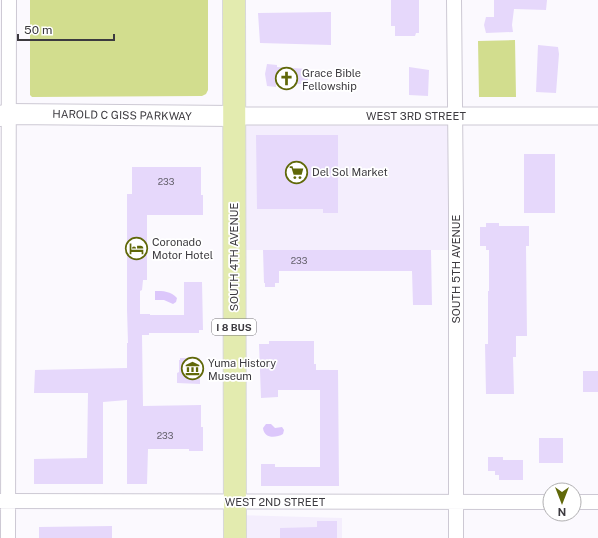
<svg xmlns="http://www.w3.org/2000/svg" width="598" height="538" viewBox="0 0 598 538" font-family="'Public Sans',sans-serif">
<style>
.built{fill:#f4eefd}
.green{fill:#d2dd8e}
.water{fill:#dcc7fb}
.building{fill:#e6d8fb}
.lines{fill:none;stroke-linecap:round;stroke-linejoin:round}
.minor-casing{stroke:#cdc9d4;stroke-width:16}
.tertiary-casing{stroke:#cdc9d4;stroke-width:19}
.secondary-casing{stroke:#cdc9d4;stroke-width:22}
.primary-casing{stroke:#d8d8d9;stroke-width:24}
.minor{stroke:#fff;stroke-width:14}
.tertiary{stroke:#fff;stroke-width:17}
.secondary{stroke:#fff;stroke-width:20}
.primary{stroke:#e3ebaf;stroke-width:22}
.labels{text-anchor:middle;stroke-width:3.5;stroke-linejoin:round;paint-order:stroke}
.number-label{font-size:9px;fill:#66626e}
.shield{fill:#fff;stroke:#767579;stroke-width:1}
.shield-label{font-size:10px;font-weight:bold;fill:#3c3a3f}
.poi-label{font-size:11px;fill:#3c3a3f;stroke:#fff;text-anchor:start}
.street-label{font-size:11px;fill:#3c3a3f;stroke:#fff}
</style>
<rect width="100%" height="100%" fill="#fbf9fe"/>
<path class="built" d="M234,116H455L456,250H234Z
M235,515L342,518V538H235Z"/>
<path class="green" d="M30,0H208V90L206,94L202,96L32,97L30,95Z
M515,40L516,97H479L478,41Z"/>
<path class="water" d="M155,291C163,291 171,291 177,298L176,302L173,304L164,300H155Z
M266,424H271L275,428L282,427L284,430L283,434C276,438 264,439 263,428Z"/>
<path class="building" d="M391,0H419V33H416L415,36H395V26H391Z
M494,0H547L546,10L514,9L512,25L513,32L486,33L484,25L486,17H494Z
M331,12V45L260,43L258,13Z
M538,45L558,47L559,54L556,93L536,92Z
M267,64L277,65V67L308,69V84H276V87L267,86L265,74Z
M409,67L429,70L428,96L409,95Z
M256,135H338V213H323V209H257Z
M524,154H555V213H524Z
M132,167H201V195H203V215H147V280H143L142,290L140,291V314H150V315H184V282H202L203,330H199V333H149V335H142L143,406L201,405V427H203V451H189V449H148L147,484H127V400L103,402V484H34V459L87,458L88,393H34L35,370L127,368V343H128L127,310V194H132Z
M486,223H499V226H529V246H526L527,336H516V357H513L514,394H486L485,344H488V291H489V250H486V246H480V227H486Z
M263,250H431L432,305H413L412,271H279V283H275V287H265V283H264Z
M269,341H314V364H316V370H338L339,486H261V464H275V467H320V390H278V397L261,398L259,344H269Z
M180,358H200V384L177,383V373L179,372V360H180Z
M583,371H598V392H583Z
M539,438H563V463H539Z
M488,457H503V460H523V480H499V475H495V471H488Z
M317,521H337V538H280V528L317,527Z
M112,526V538H39V527Z"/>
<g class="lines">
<defs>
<path id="minor" d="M454,0L456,209V538
M0,501L550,502
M574,502H598
M8,538L9,0"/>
<path id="tertiary" d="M234,116H598"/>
<path id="secondary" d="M0,116L9,114L234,116"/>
<path id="primary" d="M234,0L235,538"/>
</defs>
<use href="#minor" class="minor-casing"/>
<use href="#tertiary" class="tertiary-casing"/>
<use href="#secondary" class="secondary-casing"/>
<use href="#primary" class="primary-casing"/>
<use href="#minor" class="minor"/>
<use href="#tertiary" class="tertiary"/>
<use href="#secondary" class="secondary"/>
<use href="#primary" class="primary"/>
</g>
<defs>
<symbol id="church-ring" viewBox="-11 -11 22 22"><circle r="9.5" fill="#fff" stroke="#606809" stroke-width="1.5"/><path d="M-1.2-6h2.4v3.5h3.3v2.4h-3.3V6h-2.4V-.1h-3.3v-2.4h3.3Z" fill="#606809"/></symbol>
<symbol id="supermarket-ring" viewBox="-11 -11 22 22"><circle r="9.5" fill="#fff" stroke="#606809" stroke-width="1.5"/><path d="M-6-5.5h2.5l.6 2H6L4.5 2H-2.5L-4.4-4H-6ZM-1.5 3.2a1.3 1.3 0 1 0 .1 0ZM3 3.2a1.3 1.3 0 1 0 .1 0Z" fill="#606809"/></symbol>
<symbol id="hotel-ring" viewBox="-11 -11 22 22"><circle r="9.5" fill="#fff" stroke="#606809" stroke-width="1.5"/><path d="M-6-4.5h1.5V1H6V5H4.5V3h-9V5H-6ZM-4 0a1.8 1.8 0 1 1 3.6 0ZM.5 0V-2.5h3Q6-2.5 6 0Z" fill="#606809"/></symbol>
<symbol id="museum-ring" viewBox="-11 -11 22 22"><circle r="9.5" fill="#fff" stroke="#606809" stroke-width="1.5"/><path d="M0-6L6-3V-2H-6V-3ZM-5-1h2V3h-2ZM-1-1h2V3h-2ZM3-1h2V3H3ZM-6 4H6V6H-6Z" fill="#606809"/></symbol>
</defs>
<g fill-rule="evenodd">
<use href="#church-ring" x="274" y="66" width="25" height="25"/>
<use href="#supermarket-ring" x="284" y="160" width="25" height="25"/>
<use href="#hotel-ring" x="124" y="236" width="25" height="25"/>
<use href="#museum-ring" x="180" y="356" width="25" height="25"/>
</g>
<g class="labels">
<g class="number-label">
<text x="166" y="185">233</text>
<text x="299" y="264">233</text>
<text x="165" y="439">233</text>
</g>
<rect class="shield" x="212" y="319" width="44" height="16" rx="3"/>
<g class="shield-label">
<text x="234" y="331">I 8 BUS</text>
</g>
<g class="poi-label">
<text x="302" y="77">Grace Bible<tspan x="302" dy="13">Fellowship</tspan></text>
<text x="312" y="176">Del Sol Market</text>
<text x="152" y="246">Coronado<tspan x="152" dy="13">Motor Hotel</tspan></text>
<text x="208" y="367">Yuma History<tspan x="208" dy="13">Museum</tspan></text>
</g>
<g class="street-label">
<text transform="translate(122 115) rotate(1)" y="4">HAROLD C GISS PARKWAY</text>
<text x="416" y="120">WEST 3RD STREET</text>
<text transform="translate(234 257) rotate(-90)" y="4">SOUTH 4TH AVENUE</text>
<text transform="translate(456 269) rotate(-90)" y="4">SOUTH 5TH AVENUE</text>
<text x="275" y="506">WEST 2ND STREET</text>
</g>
</g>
<g transform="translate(562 502) rotate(180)"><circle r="19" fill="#ffffff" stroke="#b1b0b2"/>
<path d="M0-3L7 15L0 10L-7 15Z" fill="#606809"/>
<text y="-6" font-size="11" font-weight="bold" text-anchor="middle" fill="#3c3a3f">N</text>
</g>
<path d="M18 34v6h96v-6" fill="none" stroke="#3c3a3f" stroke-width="2"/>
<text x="24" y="34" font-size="12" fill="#3c3a3f" stroke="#ffffff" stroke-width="3" paint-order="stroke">50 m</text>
</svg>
